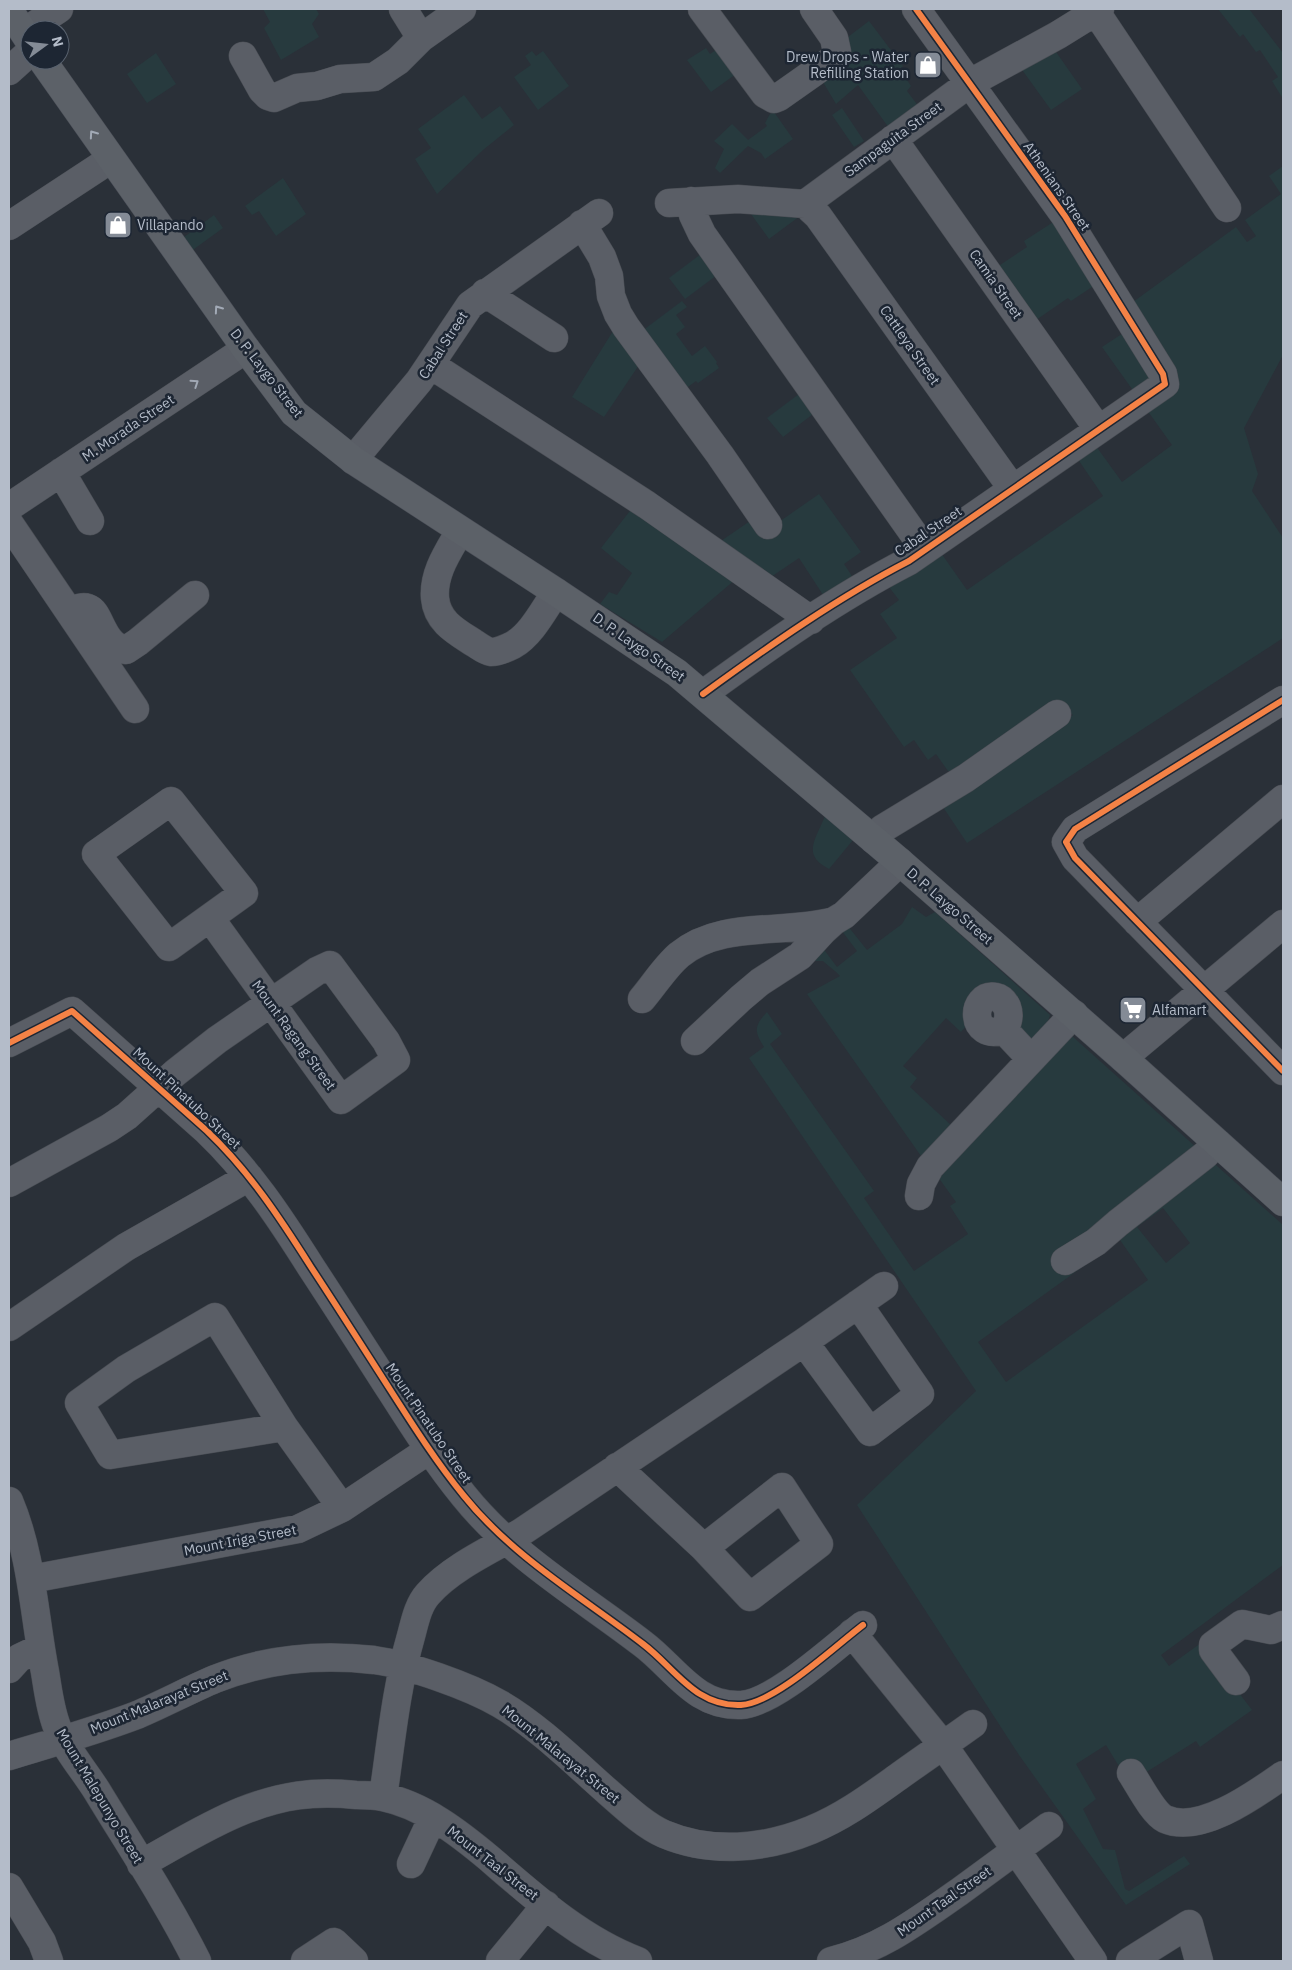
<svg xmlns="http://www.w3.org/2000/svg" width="1292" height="1970" viewBox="0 0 1292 1970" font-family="'IBM Plex Sans',sans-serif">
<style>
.green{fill:#273a3e;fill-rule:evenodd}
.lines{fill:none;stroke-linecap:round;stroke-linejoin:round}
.minor-casing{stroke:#484c53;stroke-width:29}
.major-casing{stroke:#484c55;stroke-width:29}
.minor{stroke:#5a5e66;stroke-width:28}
.major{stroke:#5c6168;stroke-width:28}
.cycleway-casing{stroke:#1d2633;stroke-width:9}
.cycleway{stroke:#f48246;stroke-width:6}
.oneway{stroke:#a2aab6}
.oneway2{stroke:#a2a9b5}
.labels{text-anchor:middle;stroke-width:5;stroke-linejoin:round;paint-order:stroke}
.poi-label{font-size:14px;fill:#b4bcc9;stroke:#1d2633;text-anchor:start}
.street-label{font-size:14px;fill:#b4bcc9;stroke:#1d2633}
</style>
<rect width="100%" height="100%" fill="#2a3038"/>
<path class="green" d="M263,9H316L319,14L312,24L319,37L281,60L264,28L270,22Z
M1218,9H1249L1283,53V99L1272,81L1278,77L1260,50L1256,52L1243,34L1240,37Z
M869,21L903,66L900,69L911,86L907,91L919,107L889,128L858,85L836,104L823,82C847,69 842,66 844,40Z
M706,48L710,54L719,48L736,74L711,92L687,60Z
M1054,49L1082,89L1051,110L1020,67Z
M532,51L536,56L543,51L569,86L538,110L514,77L531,65L525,56Z
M156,53L176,84L147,103L127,74Z
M464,95L482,119L500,106L514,125L483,150L437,194L415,159L431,148L418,129Z
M842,108L864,141L854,147L832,115Z
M774,112L793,139L765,159L761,153L748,146L720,173L715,168L724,149L714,141L732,124L748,140L767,126L765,123L770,114Z
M1283,166V355L1244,428L1258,474L1252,491L1283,538V638L967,843L943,807L1073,715L1055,702L952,771H948L936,754L928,760L914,740L904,747L850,670L897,638L880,614L899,600L889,587L941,553L967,590L1103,496L1075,455L1093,442L1122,482L1172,445L1102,347L1131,328L1143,346L1157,337L1133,302L1236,227L1247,242L1256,236L1245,220L1281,194L1269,176Z
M283,178L306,214L276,236L259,211L252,215L245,206Z
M748,210L800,216L769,239Z
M214,215L223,228L190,252L180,240Z
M1058,219L1101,281L1071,301L1068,298L1036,320L997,267L1027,247L1024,241Z
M705,251L721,272L685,299L669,278Z
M682,301L687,307L676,315L685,327L676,334L692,356L705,346L717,362L716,363L719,368L698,383L696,381L681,392L638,334Z
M618,323L643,359L604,417L572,397Z
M803,391L817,411L783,437L767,418Z
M819,494L861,552L844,564L858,585L829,604L799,558L768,579L718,543L756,517L766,531Z
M633,507L736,579L662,642L600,604L609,592L617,595L632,573L601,548Z
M825,816L853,840L829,869C801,855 816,839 825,816Z
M912,907L926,917L935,912L1050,1015L1047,1024L1035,1043L1021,1038L1015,1002L973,1018L961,1032L946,1018L903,1066L917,1078L910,1087L952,1126L921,1156L807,994L840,976C835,970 829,967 823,961H815L822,947L837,967L857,951L842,931L847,925L867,950L902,924Z
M767,1012L782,1034L770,1044L874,1191L864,1198L914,1271L968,1234L950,1206L956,1202L938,1177L1051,1047L1063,1046L1072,1036L1283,1225V1565L1161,1655L1169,1666L1201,1643L1252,1710L1200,1747L1196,1741L1140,1776L1123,1773L1106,1745L1076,1764L1096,1799L1083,1809L1103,1849L1115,1850L1125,1889L1129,1891L1184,1856L1190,1864L1126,1905L1019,1755L857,1505L976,1391L749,1058L764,1047C754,1031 754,1026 767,1012ZM1163,1208L1190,1243L1166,1263L1137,1227ZM1120,1240L1148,1280L1006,1382L978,1342Z"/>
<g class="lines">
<defs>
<path id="minor" d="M403,9L421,38
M702,9L765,94L774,99L779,97L833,59L837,52L834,38L814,9
M1094,9L1227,208
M24,32L59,9
M243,56L262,90L268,96L274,98L297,88L317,86L340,79L374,77L398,61L421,38L462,9
M9,71L30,52
M893,139L1098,429
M691,201L693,215L702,234L925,550
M669,203L738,199L805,204L970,83L1058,35L1100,9
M805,204L818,216L1012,488
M582,224L602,257L609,276L611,296L618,314L626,327L720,455L768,525
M9,226L111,159
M485,293L554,338
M431,365L647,505L811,620
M353,460L419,381L470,305L599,213
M61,472L90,521
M9,507L246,349
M9,523L135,709
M460,531C448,552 433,573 435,598C437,622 457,632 474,643C479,646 485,651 491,652C498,652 507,648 513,645C532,634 544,609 556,592
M69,611C75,609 82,606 88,608C101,612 101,645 126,650L138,642L195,595
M703,694C769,646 837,598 909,561L1165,384L1163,374L1065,216L916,9
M1283,700L1075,829L1066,842L1075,858L1283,1071
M171,801L244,893L169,947L96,854Z
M874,840L882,829L966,778L1057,714
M1137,922L1283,799
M642,999C654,985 665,967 679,955C721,920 784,935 834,921
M1004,1030C969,1042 970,992 996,997C1001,998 1005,1003 1007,1007C1010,1015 1008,1023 1004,1030L1031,1059
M695,1041L741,998L760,982L800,956L823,931L834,921L844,915L900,862
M9,1043L72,1011L207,1131C249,1171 280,1218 311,1267C338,1308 364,1349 391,1391C414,1427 437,1463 464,1496C513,1557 582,1597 643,1644C675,1668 695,1707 741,1705C775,1703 834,1647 863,1625
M1123,1058L1283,924
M9,1183L109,1128L127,1116L175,1073L217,1040L317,971L330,965L386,1041L396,1060L341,1100L210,918
M919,1196L921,1184L930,1167L1074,1014
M1065,1261L1096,1242L1118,1223L1205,1155L1217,1143
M9,1327L126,1247L249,1177
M804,1342L870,1432L920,1394L858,1304
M284,1427L110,1455L79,1403L126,1369L215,1317L284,1427L342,1508
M617,1467L704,1548L750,1597L819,1544L782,1487L704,1548
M9,1501C32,1555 34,1615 45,1672C48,1690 50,1709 57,1727C66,1750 84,1770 97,1791C131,1847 168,1903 197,1961
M31,1579L298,1529L342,1508L429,1450
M852,1633L943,1745L1093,1961
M9,1669L19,1658L40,1648
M1236,1681L1213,1650V1645L1242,1624L1271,1630L1283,1625
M9,1756C52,1743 95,1731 137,1715C163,1704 189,1690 215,1679C265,1659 321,1654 374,1660C409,1665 469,1686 500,1704C538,1726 575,1763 608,1792C624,1806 645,1826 664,1834C711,1854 765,1849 811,1830C843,1817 870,1797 898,1777C923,1759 948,1742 973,1724
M1131,1773C1139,1785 1153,1813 1165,1819C1200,1835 1256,1794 1283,1775
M383,1797C391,1743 396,1688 411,1636C415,1621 418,1605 428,1594C451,1568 490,1550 520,1533L804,1342L884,1286
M141,1864C174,1846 207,1825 242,1811C283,1795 312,1791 356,1795C365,1795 374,1795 383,1797C423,1805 459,1833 490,1859C535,1898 582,1940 638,1961
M411,1864L433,1817
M9,1887L42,1942L49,1961
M305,1961L334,1942L354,1961
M500,1961L546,1905
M831,1961C881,1949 917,1921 959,1892C989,1870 1019,1848 1049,1826
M1130,1961L1189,1924L1199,1961"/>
<path id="major" d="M9,10L30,42
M42,60L246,349L294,413L353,460L556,592L677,673L900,862L1123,1058L1283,1202"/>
</defs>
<use href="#minor" class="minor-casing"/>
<use href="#major" class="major-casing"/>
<use href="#minor" class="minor"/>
<use href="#major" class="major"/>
<defs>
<path id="cycleway" d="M703,694C769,646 837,598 909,561L1165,384L1163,374L1065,216L916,9
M1283,700L1075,829L1066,842L1075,858L1283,1071
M9,1043L72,1011L207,1131C249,1171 280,1218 311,1267C338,1308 364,1349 391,1391C414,1427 437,1463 464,1496C513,1557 582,1597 643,1644C675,1668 695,1707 741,1705C775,1703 834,1647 863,1625"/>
</defs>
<use href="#cycleway" class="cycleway-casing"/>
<use href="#cycleway" class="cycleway"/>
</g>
<defs><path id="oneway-chevron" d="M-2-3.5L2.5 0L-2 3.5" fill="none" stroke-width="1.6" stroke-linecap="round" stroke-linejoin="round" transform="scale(1.25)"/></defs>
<g class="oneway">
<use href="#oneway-chevron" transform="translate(93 134) rotate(-125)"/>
<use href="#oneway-chevron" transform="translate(218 309) rotate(-125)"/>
</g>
<use class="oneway2" href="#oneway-chevron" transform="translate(195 383) rotate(-34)"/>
<defs>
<symbol id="shop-square" viewBox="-11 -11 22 22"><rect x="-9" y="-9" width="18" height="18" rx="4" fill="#848b96" stroke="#1d2633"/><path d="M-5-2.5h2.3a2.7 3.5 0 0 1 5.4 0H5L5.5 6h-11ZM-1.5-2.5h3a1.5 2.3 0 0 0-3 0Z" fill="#fff"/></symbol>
<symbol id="supermarket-square" viewBox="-11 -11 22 22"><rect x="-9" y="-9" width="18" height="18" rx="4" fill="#848b96" stroke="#1d2633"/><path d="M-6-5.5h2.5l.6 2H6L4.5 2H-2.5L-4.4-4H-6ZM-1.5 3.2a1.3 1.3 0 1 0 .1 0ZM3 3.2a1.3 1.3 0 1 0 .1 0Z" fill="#fff"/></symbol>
</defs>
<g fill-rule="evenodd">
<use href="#shop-square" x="912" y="49" width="32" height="32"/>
<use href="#shop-square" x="102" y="209" width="32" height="32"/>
<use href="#supermarket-square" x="1117" y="994" width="32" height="32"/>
</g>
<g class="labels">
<g class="poi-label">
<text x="909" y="62" text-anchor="end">Drew Drops - Water<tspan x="909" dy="16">Refilling Station</tspan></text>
<text x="137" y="230">Villapando</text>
<text x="1152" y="1015">Alfamart</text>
</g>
<g class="street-label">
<text transform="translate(893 139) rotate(-36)" y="5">Sampaguita Street</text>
<text transform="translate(1057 186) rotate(55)" y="5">Athenians Street</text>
<text transform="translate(996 284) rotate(55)" y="5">Camia Street</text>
<text transform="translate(443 345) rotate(-57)" y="5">Cabal Street</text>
<text transform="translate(910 345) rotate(55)" y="5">Cattleya Street</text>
<text transform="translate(267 373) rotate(52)" y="5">D. P. Laygo Street</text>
<text transform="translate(128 428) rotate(-34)" y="5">M. Morada Street</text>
<text transform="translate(928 531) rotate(-34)" y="5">Cabal Street</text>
<text transform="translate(639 647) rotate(35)" y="5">D. P. Laygo Street</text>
<text transform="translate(950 906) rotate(41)" y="5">D. P. Laygo Street</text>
<text transform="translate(294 1035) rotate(54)" y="5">Mount Ragang Street</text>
<text transform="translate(187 1098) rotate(43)" y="5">Mount Pinatubo Street</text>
<text transform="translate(429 1423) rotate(56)" y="5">Mount Pinatubo Street</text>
<text transform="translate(240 1540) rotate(-11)" y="5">Mount Iriga Street</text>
<text transform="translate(159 1702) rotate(-22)" y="5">Mount Malarayat Street</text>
<text transform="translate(561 1754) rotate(39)" y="5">Mount Malarayat Street</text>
<text transform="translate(100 1796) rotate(59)" y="5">Mount Malepunyo Street</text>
<text transform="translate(493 1863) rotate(38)" y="5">Mount Taal Street</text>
<text transform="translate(944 1901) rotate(-35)" y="5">Mount Taal Street</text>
</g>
</g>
<rect width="1292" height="1970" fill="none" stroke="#b4bcc9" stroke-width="20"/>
<g transform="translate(45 45) rotate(75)"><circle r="24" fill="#1d2633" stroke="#59626f"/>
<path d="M0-4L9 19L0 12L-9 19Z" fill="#848b96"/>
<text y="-8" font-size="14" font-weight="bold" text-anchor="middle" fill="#b4bcc9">N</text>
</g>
</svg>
